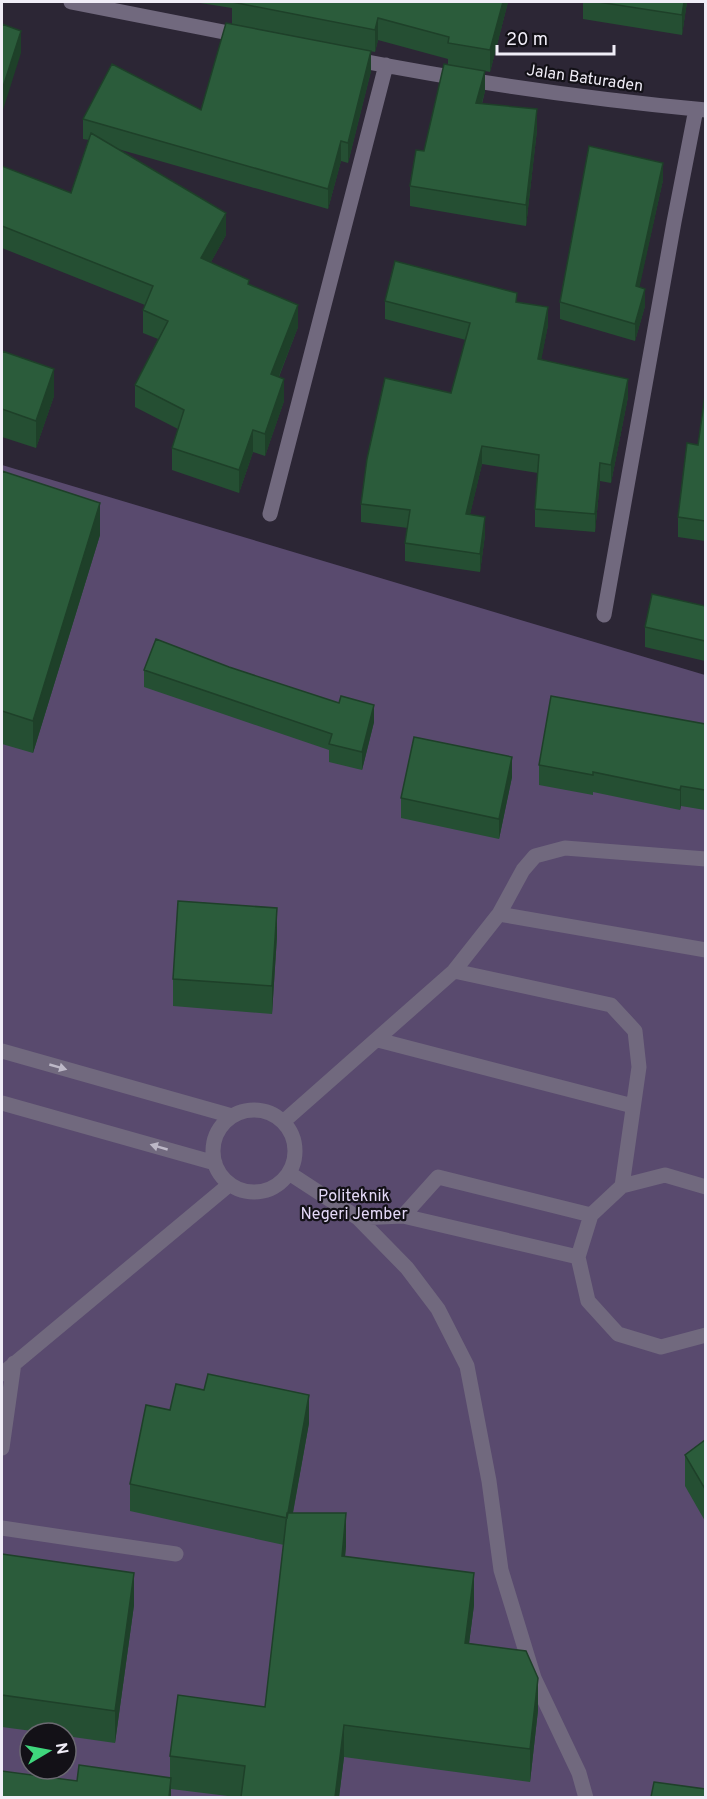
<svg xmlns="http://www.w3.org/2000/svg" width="707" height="1799" viewBox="0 0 707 1799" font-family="Overpass,sans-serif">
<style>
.park{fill:#594a6e;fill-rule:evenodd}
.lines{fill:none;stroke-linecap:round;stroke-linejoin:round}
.lane{stroke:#71697e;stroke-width:15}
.street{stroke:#71697e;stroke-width:15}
.wall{fill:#254f33}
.shaded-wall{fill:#1e4029}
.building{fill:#2b5c3b;stroke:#1e4029;stroke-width:1.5}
.oneway{fill:#bdb8c7}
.labels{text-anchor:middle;stroke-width:4.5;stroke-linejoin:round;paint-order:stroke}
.street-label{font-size:16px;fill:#f0edf7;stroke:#131117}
.park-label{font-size:16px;fill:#e4d9f7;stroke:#131117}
</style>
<rect width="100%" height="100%" fill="#2c2635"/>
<path class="park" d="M2,465L705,675V1797H2ZM30,1733H66V1769H30Z"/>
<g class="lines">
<path class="lane" d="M499,914L706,950
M454,971L611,1005L635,1031L639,1067L622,1186
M378,1040L633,1106
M2,1051L232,1116
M2,1103L215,1163
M213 1151a41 41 0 1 1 82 0a41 41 0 1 1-82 0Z
M283,1122L454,971L499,914L523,870L535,856L565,848L706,859
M289,1173L358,1218L407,1268L438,1309L467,1366L489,1481L501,1570L534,1678L579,1773L586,1798
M706,1187L665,1175L622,1186L591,1215L578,1257L588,1301L618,1334L661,1347L706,1335
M358,1218L403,1216
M578,1257L403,1216L438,1177L591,1215
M2,1374L230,1184
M2,1448L14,1363
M2,1528L176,1554"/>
<path class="street" d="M71,2L244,36
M352,59C469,82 588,99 706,110
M270,514L386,65
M604,615L674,222L696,109"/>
</g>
<path class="wall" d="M194,2H508L490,72L485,71V91L482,104L537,130L526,226L410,206V186L424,151L448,64V59L378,40L375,52L232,24V8Z
M583,2H687L682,35L583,19Z
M371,71L348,163L341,161L328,209L118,149L226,235L211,262L249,285L298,327L279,377L284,401L265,456L253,452L239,493L172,470V448L178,429L135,407V385L158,339L143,333V310L145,305L2,248V166L71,193L89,140L83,139V119L201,110Z
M663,180L639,287L645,306L635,341L560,319V302Z
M385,301L517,302L548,325L541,359L628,397L611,483L600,481L595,532L535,527V509L538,473L482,464L470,514L485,535L480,572L405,561V543L408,528L361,522V504L451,393L466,340L385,319Z
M2,351L54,396L36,448L2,437Z
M705,395V541L678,537V517L698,445Z
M2,471L100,535L33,753L2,744Z
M705,606V661L645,647V627Z
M144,670L374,722L362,770L329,762V750L144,687Z
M705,724V810L681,806L680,810L593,792V795L539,785V765Z
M512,777L499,839L401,818V798Z
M277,936L272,1014L173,1006V979Z
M170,1410L309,1423L293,1513L346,1546L345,1556L474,1605L469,1643L538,1710L530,1782L344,1757L339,1797H236L171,1789V1797L77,1781L170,1778V1756L265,1707L284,1545L130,1511V1484Z
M705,1440V1521L685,1486V1455Z
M2,1554L134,1605L115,1743L66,1736V1733H47L2,1727Z"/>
<path class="shaded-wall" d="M503,2H508L490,72V50Z
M684,2H687L682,35V15Z
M378,18V40L375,52V30Z
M21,31V53L2,113V90Z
M371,51V71L348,163V143Z
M485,71V91L476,123V103Z
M537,109V130L526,226V205Z
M341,141V161L328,209V189Z
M663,163V180L636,303V286Z
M226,213V235L201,280V258Z
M645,289V306L635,341V324Z
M298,305V327L271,396V374Z
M548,307V325L538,377V359Z
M54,369V396L36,448V421Z
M284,379V401L265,456V434Z
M628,379V397L611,483V465Z
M253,430V452L239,493V470Z
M482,446V464L466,532V514Z
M600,463V481L595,532V514Z
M100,503V535L33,753V721Z
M485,517V535L480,572V554Z
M374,705V722L362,770V752Z
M512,757V777L499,839V819Z
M681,786V806L680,810V790Z
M277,908V936L272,1014V986Z
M309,1395V1423L287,1545V1518Z
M346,1513V1546L342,1588V1556Z
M134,1573V1605L115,1743V1711Z
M474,1573V1605L465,1675V1643Z
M538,1678V1710L530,1782V1749Z
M344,1725V1757L339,1797H335Z
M171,1778V1797H169Z"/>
<path class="building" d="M232,2H503L490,50L448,43L449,37L378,18L375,30Z
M598,2H684L682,15Z
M226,23L371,51L348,143L341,141L328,189L83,119L112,64L201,110Z
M2,24L21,31L2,90Z
M444,64L485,71L476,103L537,109L526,205L410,186L416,150L424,151Z
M91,133L226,213L201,258L249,280L248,284L298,305L271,374L284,379L265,434L253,430L239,470L172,448L184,410L135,385L168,321L143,310L153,286L2,226V166L71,193Z
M589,146L663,163L636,286L645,289L635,324L560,302Z
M395,261L517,293L516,302L548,307L538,359L628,379L611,465L600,463L595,514L535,509L539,455L482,446L466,514L485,517L480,554L405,543L410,510L361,504L367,459L385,378L451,393L470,323L385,301Z
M2,351L54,369L36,421L2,409Z
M705,395V521L678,517L687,443L698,445Z
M2,471L100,503L33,721L2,711Z
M652,594L705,606V641L645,627Z
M156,639L229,667L339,703L341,696L374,705L362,752L329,744L332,734L144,670Z
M551,696L705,724V790L681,786L680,790L593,772V775L539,765Z
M414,737L512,757L499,819L401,798Z
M178,901L277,908L272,986L173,979Z
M208,1374L309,1395L287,1518L130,1484L146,1405L170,1410L176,1384L204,1390Z
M705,1440V1489L685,1455Z
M287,1513H346L342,1556L474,1573L465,1643L526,1651L538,1678L530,1749L344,1725L335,1797H241L245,1766L170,1756L178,1695L265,1707Z
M2,1554L134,1573L115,1711L2,1695Z
M79,1765L171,1778L169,1797H2V1771L77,1781Z
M654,1782L705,1789V1797H651Z"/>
<defs><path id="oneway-solid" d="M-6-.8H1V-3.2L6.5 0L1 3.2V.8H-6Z" transform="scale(1.5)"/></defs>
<g class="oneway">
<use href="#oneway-solid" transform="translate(58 1067) rotate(16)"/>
<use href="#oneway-solid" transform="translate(159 1147) rotate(-164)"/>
</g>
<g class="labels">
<g class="street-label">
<text transform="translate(585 77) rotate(8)" y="6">Jalan Baturaden</text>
</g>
<g class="park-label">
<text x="354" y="1201">Politeknik<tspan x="354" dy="18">Negeri Jember</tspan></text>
</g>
</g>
<rect width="707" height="1799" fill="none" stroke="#f0edf7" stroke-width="6"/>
<g transform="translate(48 1751) rotate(80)"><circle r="28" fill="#131117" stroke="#6b6971" stroke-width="1.5"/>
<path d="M0-4.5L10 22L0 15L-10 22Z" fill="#3fd77d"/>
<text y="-9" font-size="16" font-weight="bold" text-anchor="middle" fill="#f0edf7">N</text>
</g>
<path d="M497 45v9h117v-9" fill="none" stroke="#f0edf7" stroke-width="3"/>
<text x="506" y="45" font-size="18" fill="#f0edf7" stroke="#131117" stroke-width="4.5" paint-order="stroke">20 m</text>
</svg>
